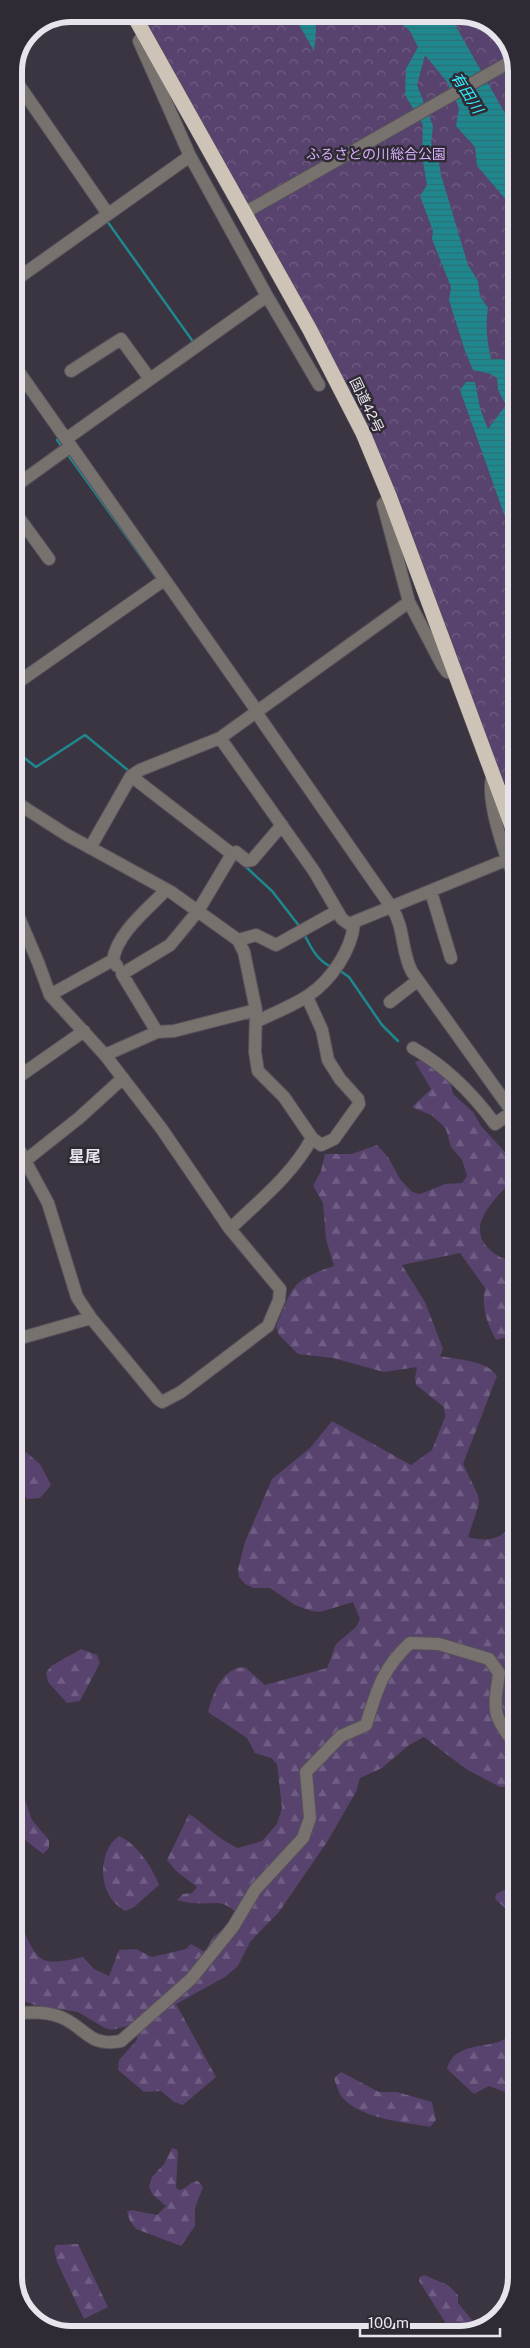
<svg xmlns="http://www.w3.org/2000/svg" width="530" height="2348" viewBox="0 0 530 2348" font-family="'Public Sans','Noto Sans JP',sans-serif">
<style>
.forest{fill:url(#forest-firs)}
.park{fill:url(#park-crowns)}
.water{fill:url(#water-rules)}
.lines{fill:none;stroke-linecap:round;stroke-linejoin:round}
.stream{stroke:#1f888f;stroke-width:2.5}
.minor-casing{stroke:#56515b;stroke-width:14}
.highway-casing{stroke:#56515b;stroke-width:16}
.minor{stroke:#77726e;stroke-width:12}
.highway{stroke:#cec3b7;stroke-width:15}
.labels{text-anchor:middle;stroke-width:5;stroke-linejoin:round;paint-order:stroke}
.park-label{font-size:14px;fill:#d6b0fd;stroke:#302a35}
.street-label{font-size:14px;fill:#e7e4eb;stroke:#302a35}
.water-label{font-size:15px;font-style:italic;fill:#31f3ff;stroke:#302a35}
.quarter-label{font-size:16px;font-weight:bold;fill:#e7e4eb;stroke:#302a35}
.rim{fill:none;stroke:#e7e4eb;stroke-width:6}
</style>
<defs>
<pattern id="forest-firs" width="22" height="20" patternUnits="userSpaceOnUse" patternTransform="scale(1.25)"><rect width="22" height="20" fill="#58426e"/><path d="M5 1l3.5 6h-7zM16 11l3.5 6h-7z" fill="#705d83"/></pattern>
<pattern id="park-crowns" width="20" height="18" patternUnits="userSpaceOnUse" patternTransform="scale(1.25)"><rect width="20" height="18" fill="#58426e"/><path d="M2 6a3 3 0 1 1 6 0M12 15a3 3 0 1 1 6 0" fill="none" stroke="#705d83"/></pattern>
<pattern id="water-rules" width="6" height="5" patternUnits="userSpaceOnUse" patternTransform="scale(1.25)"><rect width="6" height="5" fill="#1f888f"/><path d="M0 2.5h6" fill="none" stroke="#2c7075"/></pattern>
</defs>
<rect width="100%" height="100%" fill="#3a3540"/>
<path class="forest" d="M425,1058L451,1085L453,1094L473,1112L481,1126L516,1164V1176C500,1195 464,1223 488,1248C495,1255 505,1261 516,1261V1334L496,1340C487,1323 481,1307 485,1288L460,1253L402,1265L425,1302L443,1349L440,1356C458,1360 487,1360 497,1376L463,1464L478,1495L479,1504L468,1537C483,1541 494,1541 507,1531L511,1504L516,1498V1786L500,1787L466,1769L424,1737L409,1745L382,1768L360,1778L356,1792L327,1842L279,1912L250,1942L238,1966L225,1977L176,2004L216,2077L183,2105L174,2102L161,2091L144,2092L118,2070L119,2060L137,2040L138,2023L112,2030L103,2027L78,2012L35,2005L15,1998V1917C27,1930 31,1959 48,1961C59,1963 72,1959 83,1957L94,1969L109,1976L119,1950L136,1949L152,1957L186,1949L191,1944L205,1952L213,1937L234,1921L236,1913C223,1898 211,1905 194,1903C188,1903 183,1901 177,1900L183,1894L192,1893L197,1887L176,1871L167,1860L189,1814C206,1825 219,1840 238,1848L262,1841L277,1824L282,1808L277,1764L271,1758L255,1753L247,1738L208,1712C214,1691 222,1668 245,1667L265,1685L327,1668L336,1644L356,1627L360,1619L353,1602L320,1612L311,1611L295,1605L270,1588H253L245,1584L239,1577L238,1569L245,1542L272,1479L310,1448L332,1421L411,1465L432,1450L445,1417L444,1407L416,1385L415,1377L417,1367L384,1372L333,1358L298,1354L279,1335L276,1327C293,1286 290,1281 334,1266L326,1239L323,1203L313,1186L321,1171L325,1154H352L377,1145L388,1157L400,1179L412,1192L420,1194L445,1184L462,1183L467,1176L462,1160L451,1147L446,1129L433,1116L412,1107L431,1089L415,1062Z
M14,1442L40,1464L51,1485L40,1498L27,1499L14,1482Z
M81,1649L97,1655L100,1663L80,1701L67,1703L48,1682L46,1673L51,1666Z
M15,1777L20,1786L32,1820L49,1840V1848L43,1854L15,1832Z
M119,1836C136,1843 153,1868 159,1885L133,1908L125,1911C121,1908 116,1905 113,1901C98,1883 100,1849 119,1836Z
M516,1884V1918L495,1899L496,1894Z
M516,2033V2096L489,2086L474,2094L447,2069C453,2045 478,2048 498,2042C504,2040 510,2035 516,2033Z
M341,2072L379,2092H397L432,2102L436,2120L430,2127C404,2122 359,2119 341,2096C338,2091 336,2084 334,2078Z
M172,2148L176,2149L178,2152L176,2187L179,2190C187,2189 190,2181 198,2181L203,2187L195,2208V2226L181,2246L136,2229L130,2221L127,2212L131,2210L157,2215L166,2206L152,2194L149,2186L152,2177L164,2164Z
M78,2244L108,2307L84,2319L57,2262L54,2249L56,2245Z
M424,2275L448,2285L458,2295V2303L472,2320L459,2333H452L419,2281L420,2277Z"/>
<path class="park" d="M137,14H466L499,30L515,60L516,825L381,467Z"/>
<path class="water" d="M293,14H315L316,31L314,51Z
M391,14H449L515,131V210L477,166L475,147L456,126L459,108L447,82L425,55L417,85L433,126L431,144L438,156L441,175L468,265L478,281L480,296L488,308C485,325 487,342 491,359H502L515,365V545L460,390L466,382H475L480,408L488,429L506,405L498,390L497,378L491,374L473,370L464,348L449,300L451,287L432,239L433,231L420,196L427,185L422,156L423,125L405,95L406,69L418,47L410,31Z"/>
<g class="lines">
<path class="stream" d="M107,221L194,343
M61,437L57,440L63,448
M68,455L158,580
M14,750L36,767L85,735L129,771
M245,866L272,891L300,927
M304,934C312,949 316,959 331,967
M339,970L349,977L382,1025L398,1041"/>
<defs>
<path id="minor" d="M144,34L139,41L190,156L267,296L319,385
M14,78L108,214
M244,213L515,59
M14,281L190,156
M14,365L257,711L260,718L392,908C405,928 401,952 412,972L516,1117
M71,371L121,339L150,379
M66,439L267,296
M14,487L71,446
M390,498L383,504L409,602L442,665L447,672L456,674
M14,511L49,559
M14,685L164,580
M220,738L314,871L342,919L349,924L506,860
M493,775C484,796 506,859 516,880
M131,776L232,854L236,852L247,861L252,860L282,825
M14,801L67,835L171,892L238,940L256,935L276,945L337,911
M90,848L131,776L140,770L220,738L409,602
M431,892L451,958
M14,906L38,962L50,995L105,1055L161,1128L230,1229L280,1289L279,1300L268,1326L181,1392L162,1402L158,1399L91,1318L77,1297L48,1203L14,1140
M238,940L244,952L256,1010L255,1052L258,1071L284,1097L312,1138L321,1145L334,1139L359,1104L358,1099L340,1079L328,1060L322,1030L307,997
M113,960C117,933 148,909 166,890
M50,995L113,960L117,966
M390,1002L417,981
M256,1022C273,1013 293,1006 309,995C331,980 351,951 354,924
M157,1032L174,1031L256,1010
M413,1048C445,1066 473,1094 495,1124L512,1112
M105,1055L157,1032L122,974L170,945L198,911L232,854
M14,1080L84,1031
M26,1160L79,1118L123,1078
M230,1229C259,1201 293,1174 312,1138
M14,1340L91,1318
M15,2014C32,2012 49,2011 65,2019C88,2031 91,2047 121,2041L191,1979L233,1927L255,1890L303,1838L310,1818L306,1772L341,1736L366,1725C377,1690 382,1669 410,1643L439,1644L489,1659L499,1673C494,1710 491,1715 516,1745"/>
<path id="highway" d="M133,14L310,330L363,433L390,498L516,837"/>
</defs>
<use href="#minor" class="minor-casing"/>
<use href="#highway" class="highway-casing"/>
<use href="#minor" class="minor"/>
<use href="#highway" class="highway"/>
</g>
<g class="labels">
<g class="park-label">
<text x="376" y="159">ふるさとの川総合公園</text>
</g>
<g class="street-label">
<text transform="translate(367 405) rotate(64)" y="5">国道42号</text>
</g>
<g class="water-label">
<text transform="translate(467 93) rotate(58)" y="5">有田川</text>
</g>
<g class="quarter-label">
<text x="85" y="1162">星尾</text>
</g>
</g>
<path d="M0 0H530V2348H0ZM71 22H459A49 49 0 0 1 508 71V2277A49 49 0 0 1 459 2326H71A49 49 0 0 1 22 2277V71A49 49 0 0 1 71 22Z" fill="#302a35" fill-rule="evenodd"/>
<path class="rim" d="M71 22H459A49 49 0 0 1 508 71V2277A49 49 0 0 1 459 2326H71A49 49 0 0 1 22 2277V71A49 49 0 0 1 71 22Z"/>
<path d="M360 2328v8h140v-8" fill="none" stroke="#e7e4eb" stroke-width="2.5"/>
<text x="368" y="2328" font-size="15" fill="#e7e4eb" stroke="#302a35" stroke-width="4" paint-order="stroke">100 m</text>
</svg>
